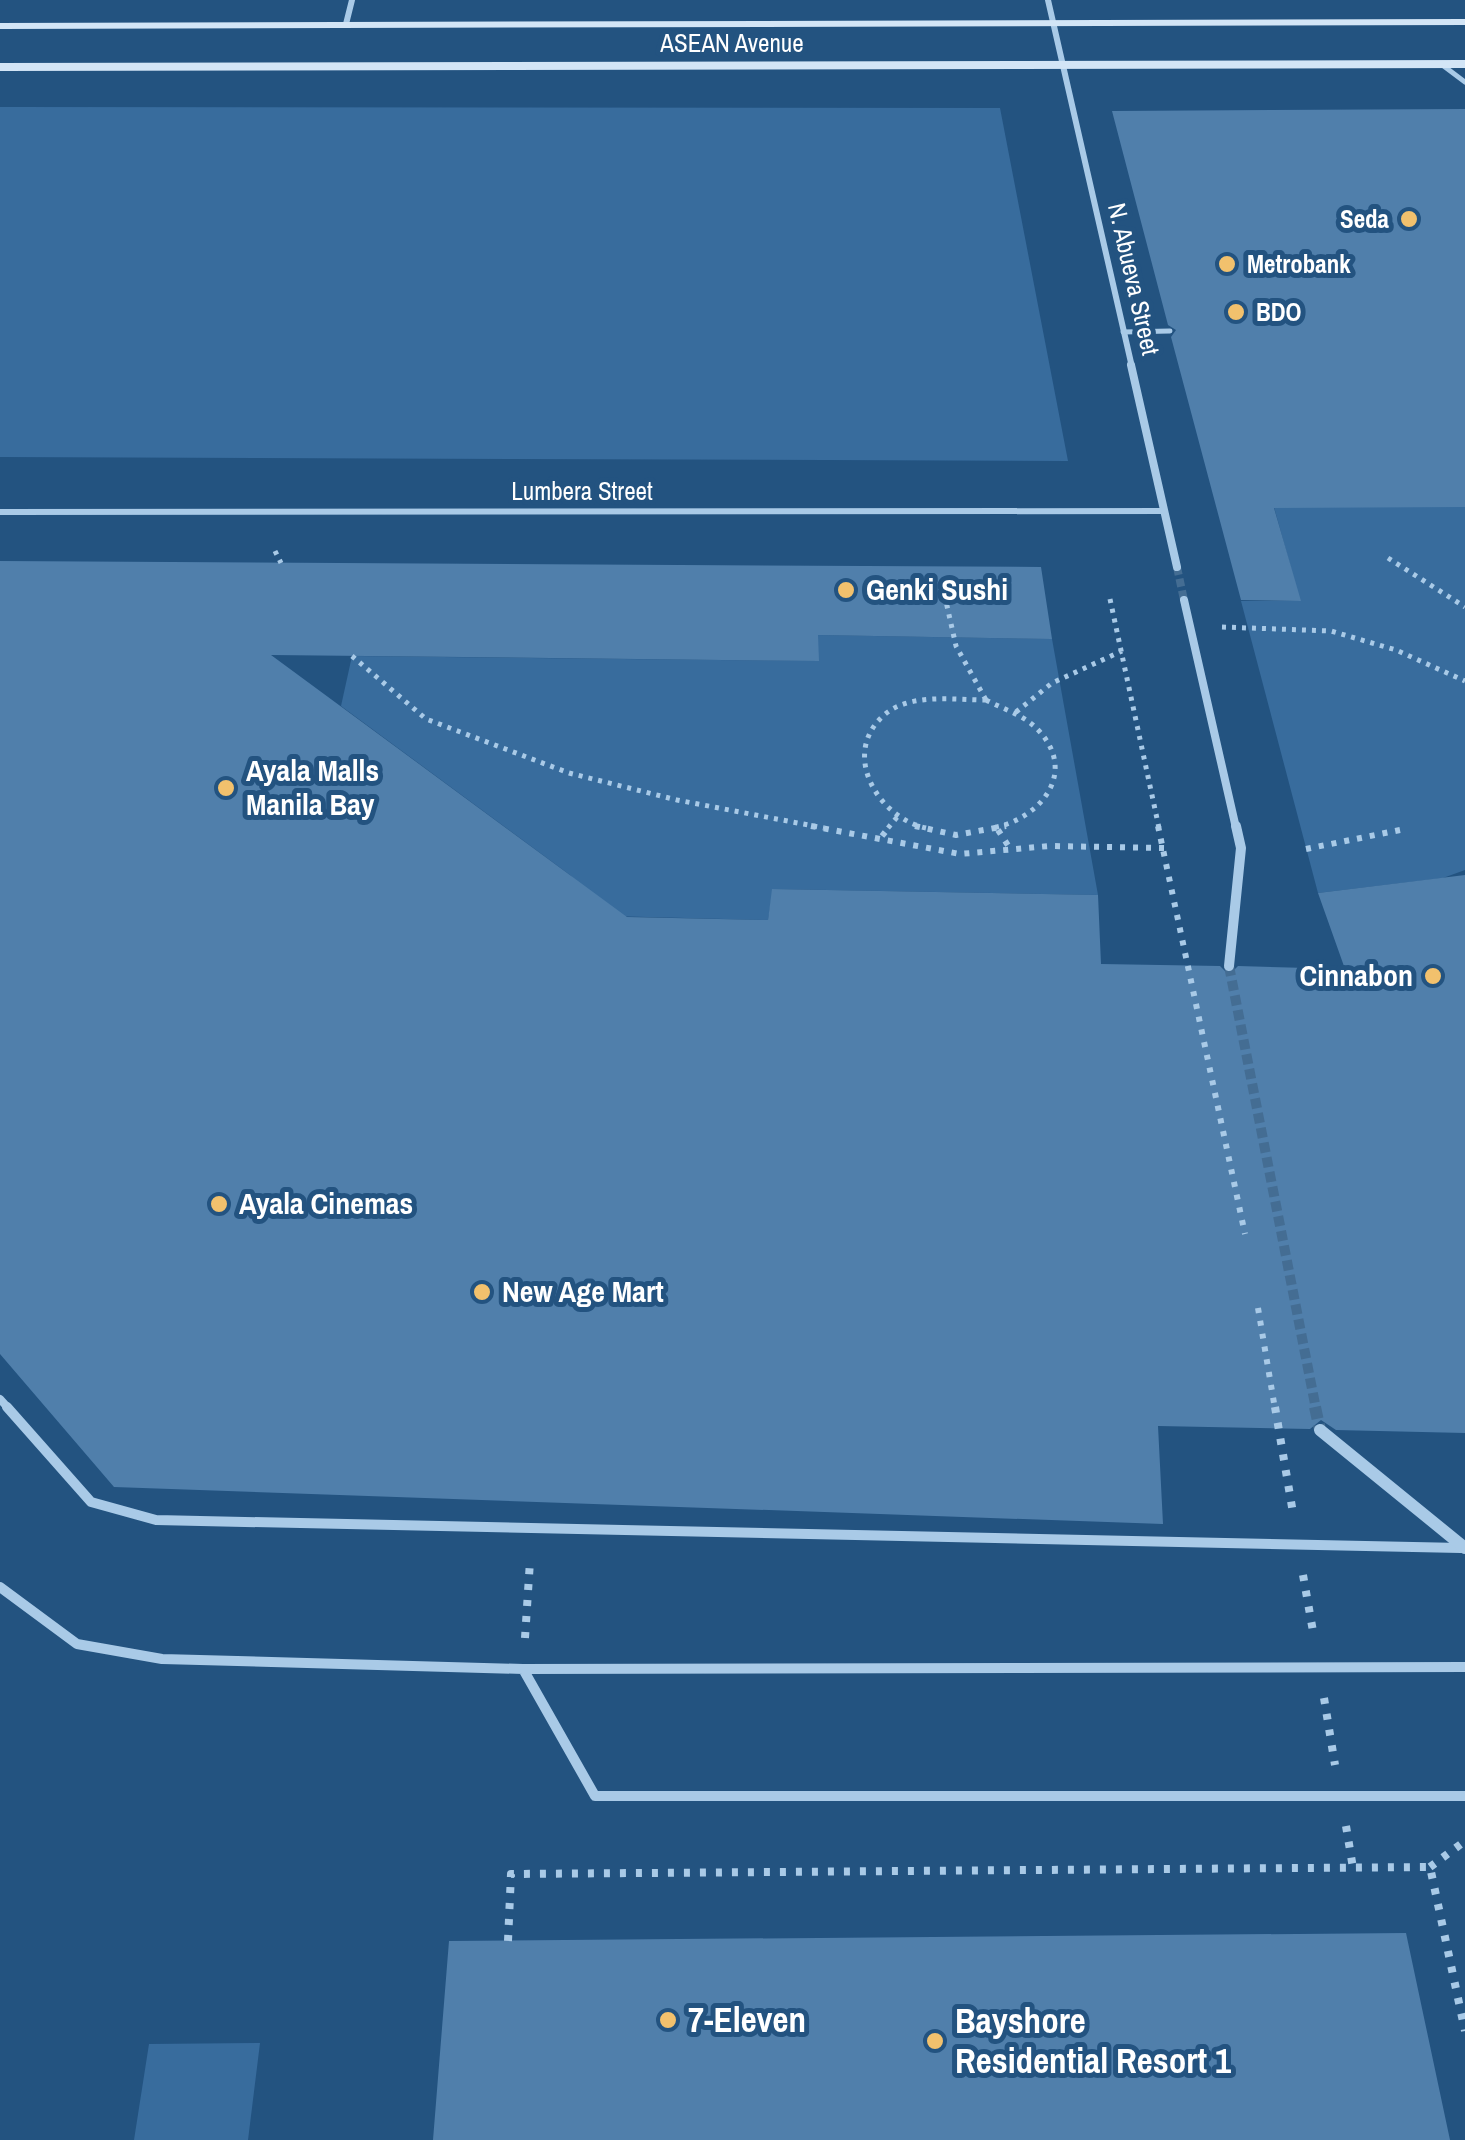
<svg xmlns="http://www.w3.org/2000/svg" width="1465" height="2140" viewBox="0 0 1465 2140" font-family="'Archivo Narrow',sans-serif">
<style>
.green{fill:#386c9d}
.building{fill:#507fab}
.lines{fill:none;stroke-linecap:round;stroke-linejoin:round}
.street-tunnel-far2{stroke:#446d93;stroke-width:8;stroke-dasharray:8 4;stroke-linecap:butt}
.street-tunnel-far1{stroke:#446d93;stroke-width:10;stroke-dasharray:10 5;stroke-linecap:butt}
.street-tunnel{stroke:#446d93;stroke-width:12;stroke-dasharray:12 6;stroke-linecap:butt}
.path-far2{stroke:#a9cae7;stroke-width:5;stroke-dasharray:4 6;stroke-linecap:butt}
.path-far1{stroke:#a9cae7;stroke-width:6;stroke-dasharray:5 8;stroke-linecap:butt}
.path{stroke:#a9cae7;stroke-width:8;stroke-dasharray:6 10;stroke-linecap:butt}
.lane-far3{stroke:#a9cae7;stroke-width:5}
.lane-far2{stroke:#a9cae7;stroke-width:6}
.lane-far1{stroke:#a9cae7;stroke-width:8}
.lane{stroke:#a9cae7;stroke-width:10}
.street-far3{stroke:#a9cae7;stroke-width:6}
.street-far2{stroke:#a9cae7;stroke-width:8}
.street-far1{stroke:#a9cae7;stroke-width:10}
.street{stroke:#a9cae7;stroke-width:12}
.secondary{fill:#d3e5f6;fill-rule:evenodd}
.poi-dot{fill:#f2c16d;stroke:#235380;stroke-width:4}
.labels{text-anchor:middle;stroke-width:10;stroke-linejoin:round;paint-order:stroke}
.far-street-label{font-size:25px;fill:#fff;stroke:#235380}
.far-poi-label{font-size:25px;font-weight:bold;fill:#fff;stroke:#235380;text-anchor:start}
.poi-label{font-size:30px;font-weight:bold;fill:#fff;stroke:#235380;text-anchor:start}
.near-poi-label{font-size:35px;font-weight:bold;fill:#fff;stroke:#235380;text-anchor:start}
</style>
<rect width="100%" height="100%" fill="#235380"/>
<path class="green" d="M0,107L1000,108L1068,461L0,457Z
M1274,507H1465V870L1443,878L1318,893L1241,601H1300Z
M818,635L1052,639L1098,895L773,889L768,920L608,916L570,875L341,706L352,656L818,661Z
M260,2043L248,2140H134L149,2044Z"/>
<path class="building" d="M1465,109V507L1274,508L1301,601L1241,600L1171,337L1176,330L1168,325L1112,111Z
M0,561L1041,567L1052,639L818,635L819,661L271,655L627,917L768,920L772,889L1098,895L1101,964L1220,966L1229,975L1238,966L1345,969L1318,893L1465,875V1433L1336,1430L1321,1420L1310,1429L1158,1426L1163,1524L114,1487L0,1354Z
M1406,1933L1450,2140H433L449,1941Z"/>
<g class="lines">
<path class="street-tunnel-far2" d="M1177,567L1184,600"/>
<path class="street-tunnel-far1" d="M1229,966L1316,1409"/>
<path class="street-tunnel" d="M1315,1407L1320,1430"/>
<path class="path-far2" d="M275,551L281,563
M1388,558L1465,607
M1110,599L1159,828
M963,603L961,588H943L956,646L986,700
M1222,627L1331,631L1396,650L1465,681
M352,656L426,719L569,773L677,800L824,828
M986,700C1005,710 1025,715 1040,732C1078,775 1038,820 992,828
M1016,712L1052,683L1122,651
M888,828L898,816
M926,828C879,818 841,756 882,717C907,692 954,700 986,700"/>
<path class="path-far1" d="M811,826L960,854L1049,846L1166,848
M915,826L956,835L1006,826
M1158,826L1245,1234
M998,830L1011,850
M882,836L890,826
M1306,849L1400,830
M1258,1308L1275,1409"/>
<path class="path" d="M1275,1407L1293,1513
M1303,1575L1314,1637
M525,1638L530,1561
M1324,1698L1335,1765
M1346,1826L1353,1868
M1430,1867L1465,1841
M508,1941L511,1874L1430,1867L1465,2031"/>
<path class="lane-far3" d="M1441,64L1465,82
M1123,332L1170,331"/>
<path class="lane-far2" d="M0,512L1163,511"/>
<path class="lane-far1" d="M0,1399L9,1409"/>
<path class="lane" d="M7,1407L91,1502L156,1520L1461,1548
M0,1587L77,1644L162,1659L523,1669L1465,1667
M523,1669L595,1796H1465"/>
<path class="street-far3" d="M1048,0L1132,367
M346,24L352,0"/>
<path class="street-far2" d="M1131,365L1177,567
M1184,600L1236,828"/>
<path class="street-far1" d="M1229,966L1241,848L1236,826"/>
<path class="street" d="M1320,1430L1465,1548"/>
<path class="secondary" d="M1465,19V25L0,29V23Z
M1465,60V68L0,71V63Z"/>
</g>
<g class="poi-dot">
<circle cx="1409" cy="219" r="10"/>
<circle cx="1227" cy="264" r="10"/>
<circle cx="1236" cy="312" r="10"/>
<circle cx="846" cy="590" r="10"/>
<circle cx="226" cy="788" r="10"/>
<circle cx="1433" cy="976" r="10"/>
<circle cx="219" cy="1204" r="10"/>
<circle cx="482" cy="1292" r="10"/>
<circle cx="668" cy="2020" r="10"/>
<circle cx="935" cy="2041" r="10"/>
</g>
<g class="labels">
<g class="far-street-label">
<text x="732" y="52">ASEAN Avenue</text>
<text transform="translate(1134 279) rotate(77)" y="9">N. Abueva Street</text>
<text x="582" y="500">Lumbera Street</text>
</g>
<g class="far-poi-label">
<text x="1389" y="228" text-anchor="end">Seda</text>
<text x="1247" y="273">Metrobank</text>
<text x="1256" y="321">BDO</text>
</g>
<g class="poi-label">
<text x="866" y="600">Genki Sushi</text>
<text x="246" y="781">Ayala Malls<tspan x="246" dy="34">Manila Bay</tspan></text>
<text x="1413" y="986" text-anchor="end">Cinnabon</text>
<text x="239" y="1214">Ayala Cinemas</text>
<text x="502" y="1302">New Age Mart</text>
</g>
<g class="near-poi-label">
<text x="688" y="2032">7-Eleven</text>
<text x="955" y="2033">Bayshore<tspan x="955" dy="40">Residential Resort 1</tspan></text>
</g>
</g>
</svg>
